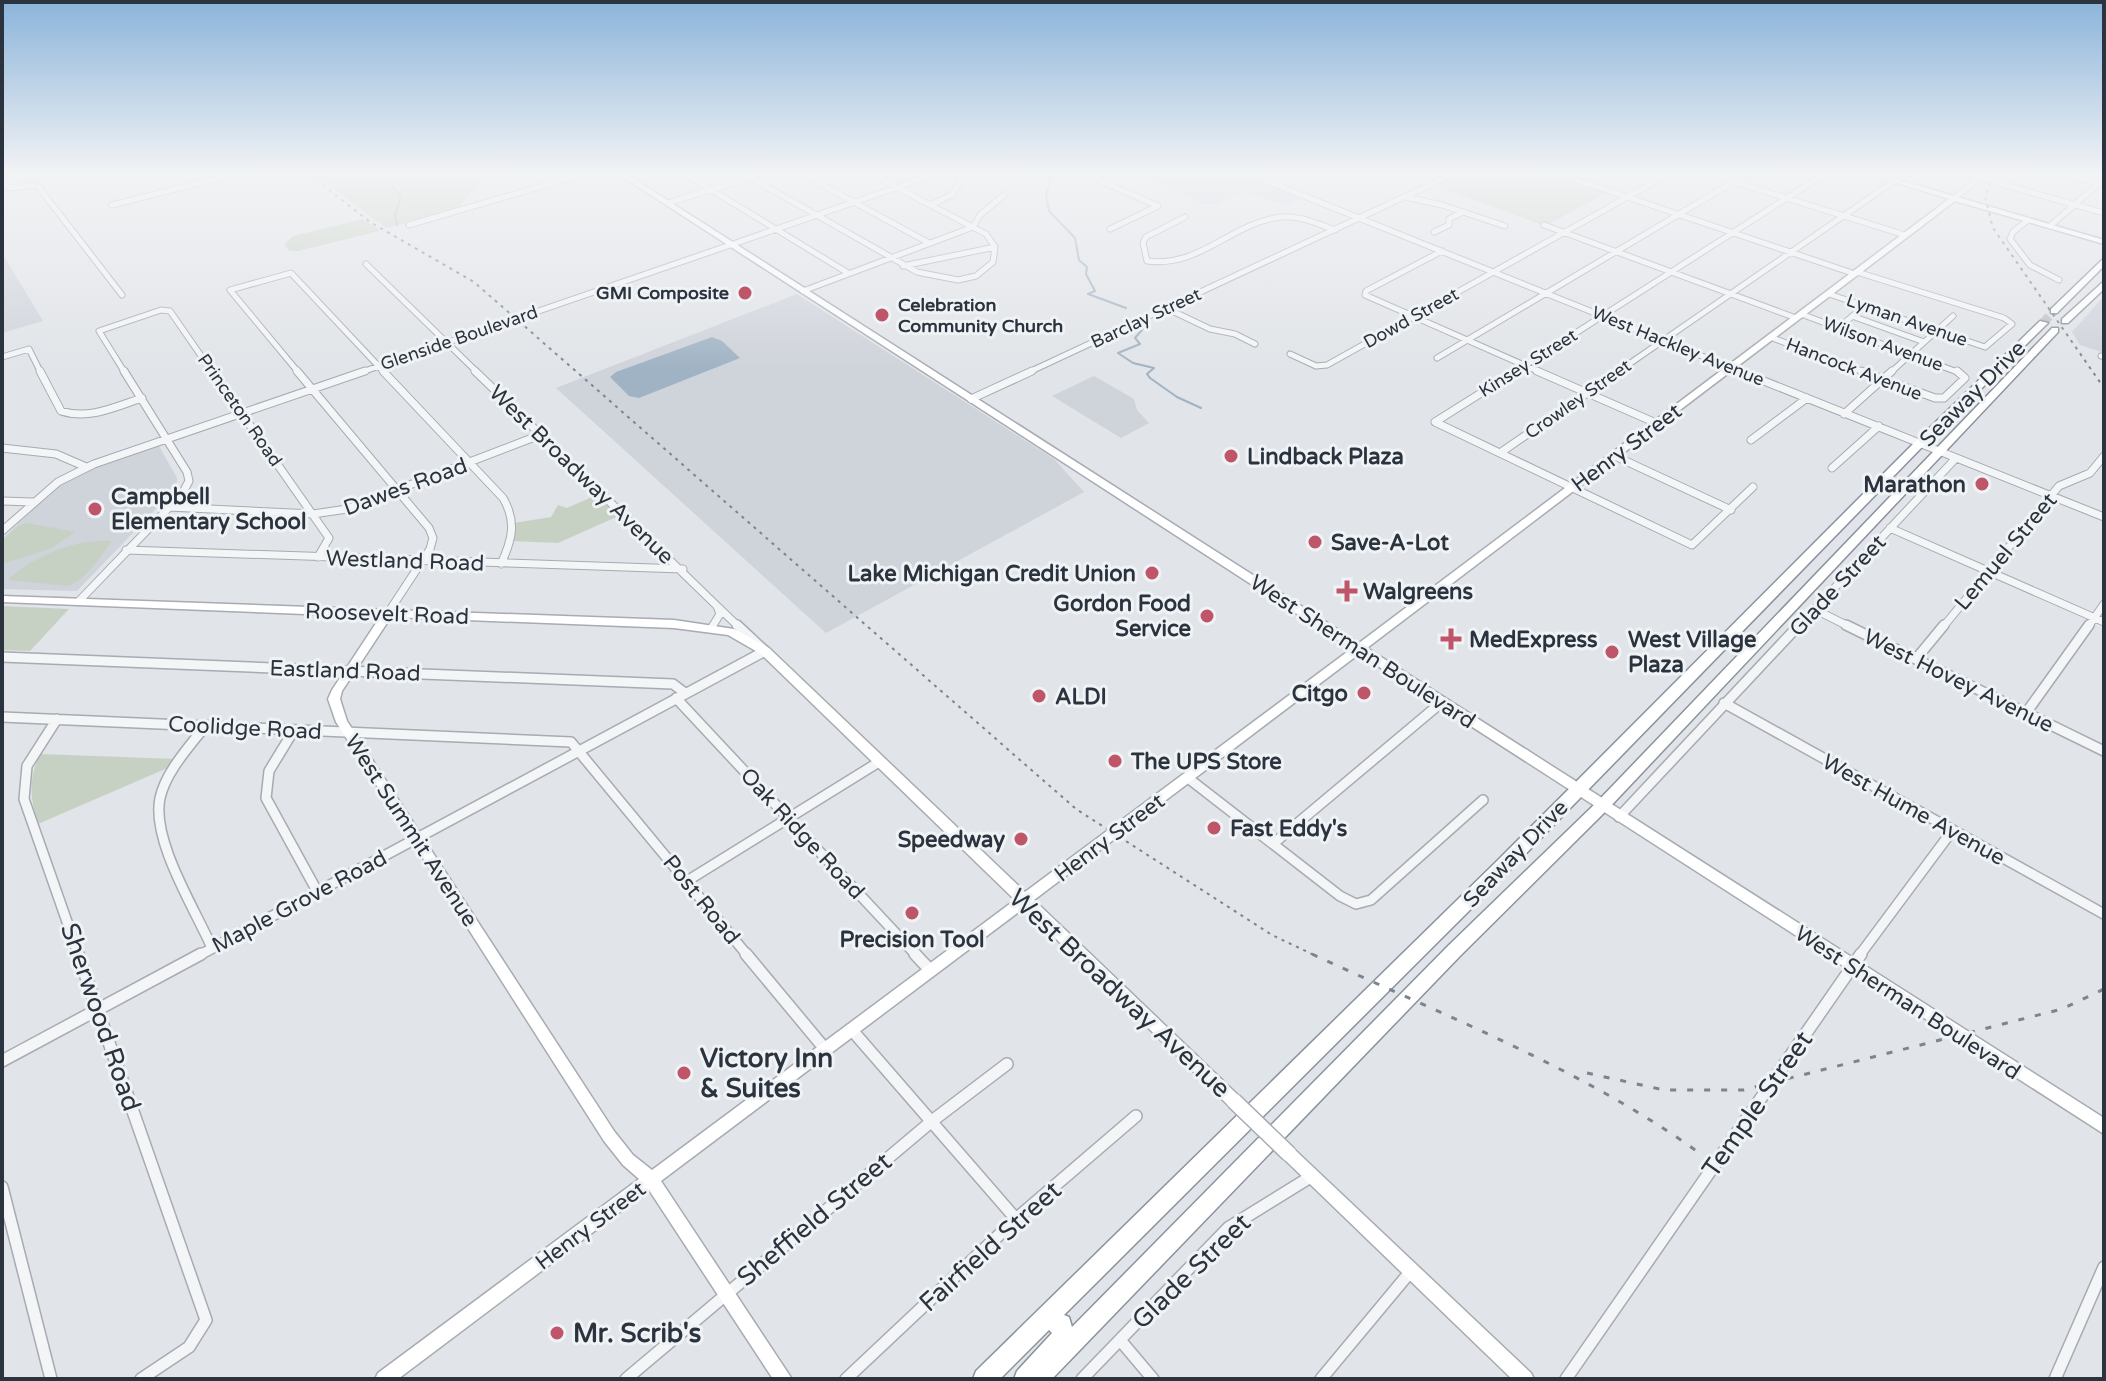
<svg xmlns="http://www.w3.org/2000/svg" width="2106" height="1381" viewBox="0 0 2106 1381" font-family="'Varela Round',sans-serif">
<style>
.built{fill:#cfd3da}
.green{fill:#c7d1c3}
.water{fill:#a0b3c4}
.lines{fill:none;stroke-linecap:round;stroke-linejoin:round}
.stream{stroke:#a0b3c4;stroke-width:2}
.highway-tunnel{stroke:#bdc1c6;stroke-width:9;stroke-dasharray:9 4;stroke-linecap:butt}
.street-far3-casing{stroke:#a7abb2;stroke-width:7}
.street-far2-casing{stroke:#a7abb2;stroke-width:9}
.street-far1-casing{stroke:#a7abb2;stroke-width:12}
.street-casing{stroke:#a7abb2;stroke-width:14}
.secondary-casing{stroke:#a7abb2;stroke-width:3}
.highway-casing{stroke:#8a929d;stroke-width:3}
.street-far3{stroke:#f3f5f7;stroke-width:5}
.street-far2{stroke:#f3f5f7;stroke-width:7}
.street-far1{stroke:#f3f5f7;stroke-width:9}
.street{stroke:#f3f5f7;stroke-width:11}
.secondary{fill:#fff;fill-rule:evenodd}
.highway{fill:#fff;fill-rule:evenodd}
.rail-far1{stroke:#7c8490;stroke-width:2;stroke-dasharray:3 5;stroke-linecap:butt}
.rail{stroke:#7c8490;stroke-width:3;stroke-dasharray:6 11;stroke-linecap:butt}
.secondary-bridge-casing{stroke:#a7abb2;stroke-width:18;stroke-linecap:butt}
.secondary-bridge{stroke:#fff;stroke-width:15}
.poi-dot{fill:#be5568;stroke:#f0f3f6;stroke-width:3}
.labels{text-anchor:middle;stroke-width:6;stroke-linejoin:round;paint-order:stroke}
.far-poi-label{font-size:18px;font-weight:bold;fill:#2b333e;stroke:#f0f3f6;text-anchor:end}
.far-street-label{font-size:18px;fill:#2b333e;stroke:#f0f3f6}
.street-label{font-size:22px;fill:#2b333e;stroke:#f0f3f6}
.poi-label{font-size:22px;font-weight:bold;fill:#2b333e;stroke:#f0f3f6;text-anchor:start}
.near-street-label{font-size:26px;fill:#2b333e;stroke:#f0f3f6}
.near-poi-label{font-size:26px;font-weight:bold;fill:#2b333e;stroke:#f0f3f6;text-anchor:start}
</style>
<rect width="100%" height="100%" fill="#e1e4e8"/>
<path class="built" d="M1138,175H1247L1302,198L1287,205L1244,192L1217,204H1203Z
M2,253L43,321L2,333Z
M797,294L1054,459L1084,492L826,633L556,388Z
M2104,296V353L2080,345L2072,332Z
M1094,376L1134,399L1137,410L1149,423L1121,438L1052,396Z
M159,446L177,478L176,488L77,591L2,589V539L45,498L65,482L90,469Z"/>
<path class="green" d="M315,175H411L414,183L451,175H488L457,209L386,228Z
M1457,175H1558L1608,192L1545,226L1436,186Z
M363,219L380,231L298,251H290L284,245L293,236Z
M601,493L623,514L558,543L512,541L514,523L551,517L558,505L567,508Z
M27,523L75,532L50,549L2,564V541L18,526Z
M112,541C100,557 87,579 68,586L8,580C35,555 75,539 112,541Z
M2,606L69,609L30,651L2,650Z
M40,754L177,759L172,766L38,824C30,796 28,781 40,754Z"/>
<path class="water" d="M712,337L722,341L740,358L639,398L629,396L610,377L616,372Z"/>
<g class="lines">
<path class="stream" d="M395,175L391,185L401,196L395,216L397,225
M1052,175L1046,195L1049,211L1075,238L1079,260L1087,267L1086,274L1095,291L1088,294L1126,308
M1147,324L1135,338L1140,344L1118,353L1133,363L1154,368L1147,374L1150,378L1177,397L1201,408"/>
<path class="highway-tunnel" d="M2043,323L2054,311"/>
<defs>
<path id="street-far3" d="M687,175L848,273
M746,175L917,272L958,280L976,276L993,262L995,247L986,234L873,175
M804,175L929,243
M1096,175L1101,181L1158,206L1110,229
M1252,175L1744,373
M1562,175L1855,274
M1713,175L1905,235
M1970,175L2104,213
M2068,175L2099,184
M2,180L10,188L37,185L122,295
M1268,182L1284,175
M1406,197L1442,205L1505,226
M1954,198L1983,176
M668,203L752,177
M112,205L231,175
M931,205L953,194L963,175
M1185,217L1146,237L1143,243L1147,261C1200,268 1231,223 1281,217C1299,215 1318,224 1335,230
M2028,220L2013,232L2010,239L2030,265L2059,280
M409,225L580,175
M1544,225L1796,318
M2050,226L2104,179
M973,227L980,215L1004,195
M1434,232L1449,225V219L1463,212
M1442,251L1366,291L1365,295L1542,373
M366,264L478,373
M903,266L995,247
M803,291L973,227
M1829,294L1985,347L2012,324L2004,318L1857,272
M1166,308L1210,329L1235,334L1255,344
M1801,314L1960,373
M1852,316L1924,342
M1838,328L1865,306
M1770,337L1866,373
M1290,354L1316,366L1327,365L1667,175
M2101,356L2104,357
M2,357L29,349L41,373
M1437,358L1745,175
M125,373L99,331L161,310L170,311L213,373
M299,373L230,290L291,273L385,373
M359,373L933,175
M1027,373L1451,175
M1513,373L1823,175
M1616,373L1894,181
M1890,373L1953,316"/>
<path id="street-far2" d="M40,371L61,411C89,420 115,407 142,398
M212,371L329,538L318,557
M297,371L429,528L433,538L430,549L388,613
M383,371L503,498C517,522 512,540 501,564
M475,371L717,606L720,614L712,627
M1537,371L1656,423
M1739,371L2104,517
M1861,371L1935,398H1944L1965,378L1957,371
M971,399L1032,371
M1844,414L1892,371
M1435,422L1516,371
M1435,422L1692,545L1753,487
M1751,440L1807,398
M2,448L56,454L86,467
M1500,453L1619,371
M1615,456L1731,510
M1832,468L1879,426
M2,501L33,502
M169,507L313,514L347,509L540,435
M1890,528L2104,622
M2,531L58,482L94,464L365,371
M126,550L683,569
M79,601L182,494L189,481L187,472L124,371
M717,606L739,627
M1814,609L1850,627
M1798,627L1956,458
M1943,627L2059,486L2090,473L2104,456
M2088,627L2104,604"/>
<path id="street-far1" d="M1846,625L2104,751
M2,657L673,684L685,693
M1916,659L1944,625
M676,698L917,956
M1724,703L2104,914
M2026,713L2089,625
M2,717L571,742L748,956
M57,719L27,766L24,799L79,956
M206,725C190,746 166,771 160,798C151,840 195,909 212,948
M294,730L269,771L266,798L317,891
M1188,778L1340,896L1356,904L1371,900L1483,800
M1619,817L1799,625
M1274,843L1442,702
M687,881L879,762
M198,956L765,651L737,625
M1859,956L1952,831"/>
<path id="street" d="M78,954L206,1320L189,1347L141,1379
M746,954L825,1049
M915,954L930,970
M851,1029L1016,1219
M2,1061L201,954
M2,1187L51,1379
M1120,1340L1153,1379
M626,1379L932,1121L1007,1064
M846,1379L1016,1219L1136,1116
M1082,1379L1228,1228L1312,1176
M1321,1379L1411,1271
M1566,1379L1861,954
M2055,1379L2104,1267"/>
<path id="secondary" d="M620,175H628L1359,643L1949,199L1871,175H1882L2104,240V244L1955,201L1367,648L2104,1118V1134L1359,654L1034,900L1239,1096L1241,1101L1239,1106L1234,1108L1229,1106L1024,908L661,1181L792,1379H773L649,1190L398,1379H375L378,1373L639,1179L623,1165L604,1141L336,722L328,699L332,690L380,617L2,602V596L674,620L734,629L769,648L1025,892L1351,649ZM391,617L674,628L728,635L761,654L1015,900L652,1170L633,1155L614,1131L347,721L340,699L342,691Z
M1289,1146L1294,1149L1531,1373L1534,1379H1512L1284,1159L1281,1154L1284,1149Z"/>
<path id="highway" d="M2104,258V266L2057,313H2051V309Z
M2104,281V289L2068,323H2062V319Z
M2040,321L2048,323L1924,445L1509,871L1064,1315L1069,1317L1072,1327L1449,945L1597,802L2052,328H2058V332L1607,810L1461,955L1052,1379H1014L1017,1371L1052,1333L1049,1330L1000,1379H973L976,1371L1497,861L1916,441Z"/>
</defs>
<use href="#street-far3" class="street-far3-casing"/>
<use href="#street-far2" class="street-far2-casing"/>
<use href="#street-far1" class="street-far1-casing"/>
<use href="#street" class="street-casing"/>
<use href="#secondary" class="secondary-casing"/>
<use href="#highway" class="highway-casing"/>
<use href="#street-far3" class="street-far3"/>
<use href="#street-far2" class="street-far2"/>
<use href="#street-far1" class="street-far1"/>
<use href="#street" class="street"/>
<use href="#secondary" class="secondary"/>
<use href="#highway" class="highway"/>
<path class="rail-far1" d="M310,175L370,222L474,282L1076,809L1272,935L1316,956
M1993,175L1985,197L1993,228L2104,388"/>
<path class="rail" d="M1312,954C1442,1015 1581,1068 1698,1152
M1587,1073L1664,1090H1743L2062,1009L2104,989"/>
<defs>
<path id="secondary-bridge" d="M1234,1101L1289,1154"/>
</defs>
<use href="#secondary-bridge" class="secondary-bridge-casing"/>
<use href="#secondary-bridge" class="secondary-bridge"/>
</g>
<linearGradient id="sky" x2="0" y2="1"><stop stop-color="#8bb4da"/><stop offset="0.47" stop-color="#f2f3f5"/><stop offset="1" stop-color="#f2f3f5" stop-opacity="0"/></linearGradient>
<rect width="2106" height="369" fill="url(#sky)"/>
<g class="poi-dot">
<circle cx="745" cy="293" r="8"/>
<circle cx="882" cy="315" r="8"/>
<circle cx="1231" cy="456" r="8"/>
<circle cx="1982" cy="484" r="8"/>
<circle cx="95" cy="509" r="8"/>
<circle cx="1315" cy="542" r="8"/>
<circle cx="1152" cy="573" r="8"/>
<path d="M1343 579h8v8h8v8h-8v8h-8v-8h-8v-8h8z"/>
<circle cx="1207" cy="616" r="8"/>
<path d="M1447 627h8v8h8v8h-8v8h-8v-8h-8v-8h8z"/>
<circle cx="1612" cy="652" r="8"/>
<circle cx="1364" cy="693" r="8"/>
<circle cx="1039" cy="696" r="8"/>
<circle cx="1115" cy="761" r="8"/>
<circle cx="1214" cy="828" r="8"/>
<circle cx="1021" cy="839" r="8"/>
<circle cx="912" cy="913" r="8"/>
<circle cx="684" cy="1073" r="8"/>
<circle cx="557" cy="1333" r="8"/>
</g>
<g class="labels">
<g class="far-poi-label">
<text x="729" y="299">GMI Composite</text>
<text x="898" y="311" text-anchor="start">Celebration<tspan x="898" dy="21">Community Church</tspan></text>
</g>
<g class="far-street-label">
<text transform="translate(1146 318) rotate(-25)" y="6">Barclay Street</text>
<text transform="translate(1411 318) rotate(-29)" y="6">Dowd Street</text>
<text transform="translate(1907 320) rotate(19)" y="6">Lyman Avenue</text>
<text transform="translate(459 338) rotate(-19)" y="6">Glenside Boulevard</text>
<text transform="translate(1883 344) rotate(20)" y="6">Wilson Avenue</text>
<text transform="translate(1678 346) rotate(22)" y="6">West Hackley Avenue</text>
<text transform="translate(1528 363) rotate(-32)" y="6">Kinsey Street</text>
<text transform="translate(1854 369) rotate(21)" y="6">Hancock Avenue</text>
<text transform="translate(1578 399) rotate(-35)" y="6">Crowley Street</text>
<text transform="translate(240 410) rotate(55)" y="6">Princeton Road</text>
</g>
<g class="street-label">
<text transform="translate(1972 393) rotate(-45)" y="8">Seaway Drive</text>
<text transform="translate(1626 447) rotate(-37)" y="8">Henry Street</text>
<text transform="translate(582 474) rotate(44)" y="8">West Broadway Avenue</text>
<text transform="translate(405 486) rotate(-20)" y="8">Dawes Road</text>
<text transform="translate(2005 551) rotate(-50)" y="8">Lemuel Street</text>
<text transform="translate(405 560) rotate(2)" y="8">Westland Road</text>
<text transform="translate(1837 585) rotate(-47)" y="8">Glade Street</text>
<text transform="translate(387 613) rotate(2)" y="8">Roosevelt Road</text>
<text transform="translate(1363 651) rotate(33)" y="8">West Sherman Boulevard</text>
<text transform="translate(345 670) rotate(2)" y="8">Eastland Road</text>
<text transform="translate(1959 680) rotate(26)" y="8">West Hovey Avenue</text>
<text transform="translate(245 727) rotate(3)" y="8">Coolidge Road</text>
<text transform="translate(1914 809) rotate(29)" y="8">West Hume Avenue</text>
<text transform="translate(412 830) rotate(57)" y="8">West Summit Avenue</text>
<text transform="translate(803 833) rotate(47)" y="8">Oak Ridge Road</text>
<text transform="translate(1109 837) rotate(-37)" y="8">Henry Street</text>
<text transform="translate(1515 853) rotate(-46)" y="8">Seaway Drive</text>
<text transform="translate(702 899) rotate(51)" y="8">Post Road</text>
<text transform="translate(299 901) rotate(-28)" y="8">Maple Grove Road</text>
<text transform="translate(1908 1002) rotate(33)" y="8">West Sherman Boulevard</text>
<text transform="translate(590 1225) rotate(-37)" y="8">Henry Street</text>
</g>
<g class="poi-label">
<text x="1247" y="464">Lindback Plaza</text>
<text x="1966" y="492" text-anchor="end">Marathon</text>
<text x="111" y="504">Campbell<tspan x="111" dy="25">Elementary School</tspan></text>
<text x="1331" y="550">Save-A-Lot</text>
<text x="1136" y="581" text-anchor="end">Lake Michigan Credit Union</text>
<text x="1363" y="599">Walgreens</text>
<text x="1191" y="611" text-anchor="end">Gordon Food<tspan x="1191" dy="25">Service</tspan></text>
<text x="1469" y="647">MedExpress</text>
<text x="1628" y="647">West Village<tspan x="1628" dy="25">Plaza</tspan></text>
<text x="1348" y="701" text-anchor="end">Citgo</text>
<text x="1055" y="704">ALDI</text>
<text x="1131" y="769">The UPS Store</text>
<text x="1230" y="836">Fast Eddy's</text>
<text x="1005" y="847" text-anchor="end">Speedway</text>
<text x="912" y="947" text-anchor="middle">Precision Tool</text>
</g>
<g class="near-street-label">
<text transform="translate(1120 993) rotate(43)" y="9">West Broadway Avenue</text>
<text transform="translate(101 1017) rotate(71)" y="9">Sherwood Road</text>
<text transform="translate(1757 1104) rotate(-55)" y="9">Temple Street</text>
<text transform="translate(814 1219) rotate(-40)" y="9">Sheffield Street</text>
<text transform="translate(990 1246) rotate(-42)" y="9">Fairfield Street</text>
<text transform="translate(1191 1271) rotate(-44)" y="9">Glade Street</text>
</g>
<g class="near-poi-label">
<text x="700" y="1067">Victory Inn<tspan x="700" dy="30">&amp; Suites</tspan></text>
<text x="573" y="1342">Mr. Scrib's</text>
</g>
</g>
<rect width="2106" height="1381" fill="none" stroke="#2b333e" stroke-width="8"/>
</svg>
